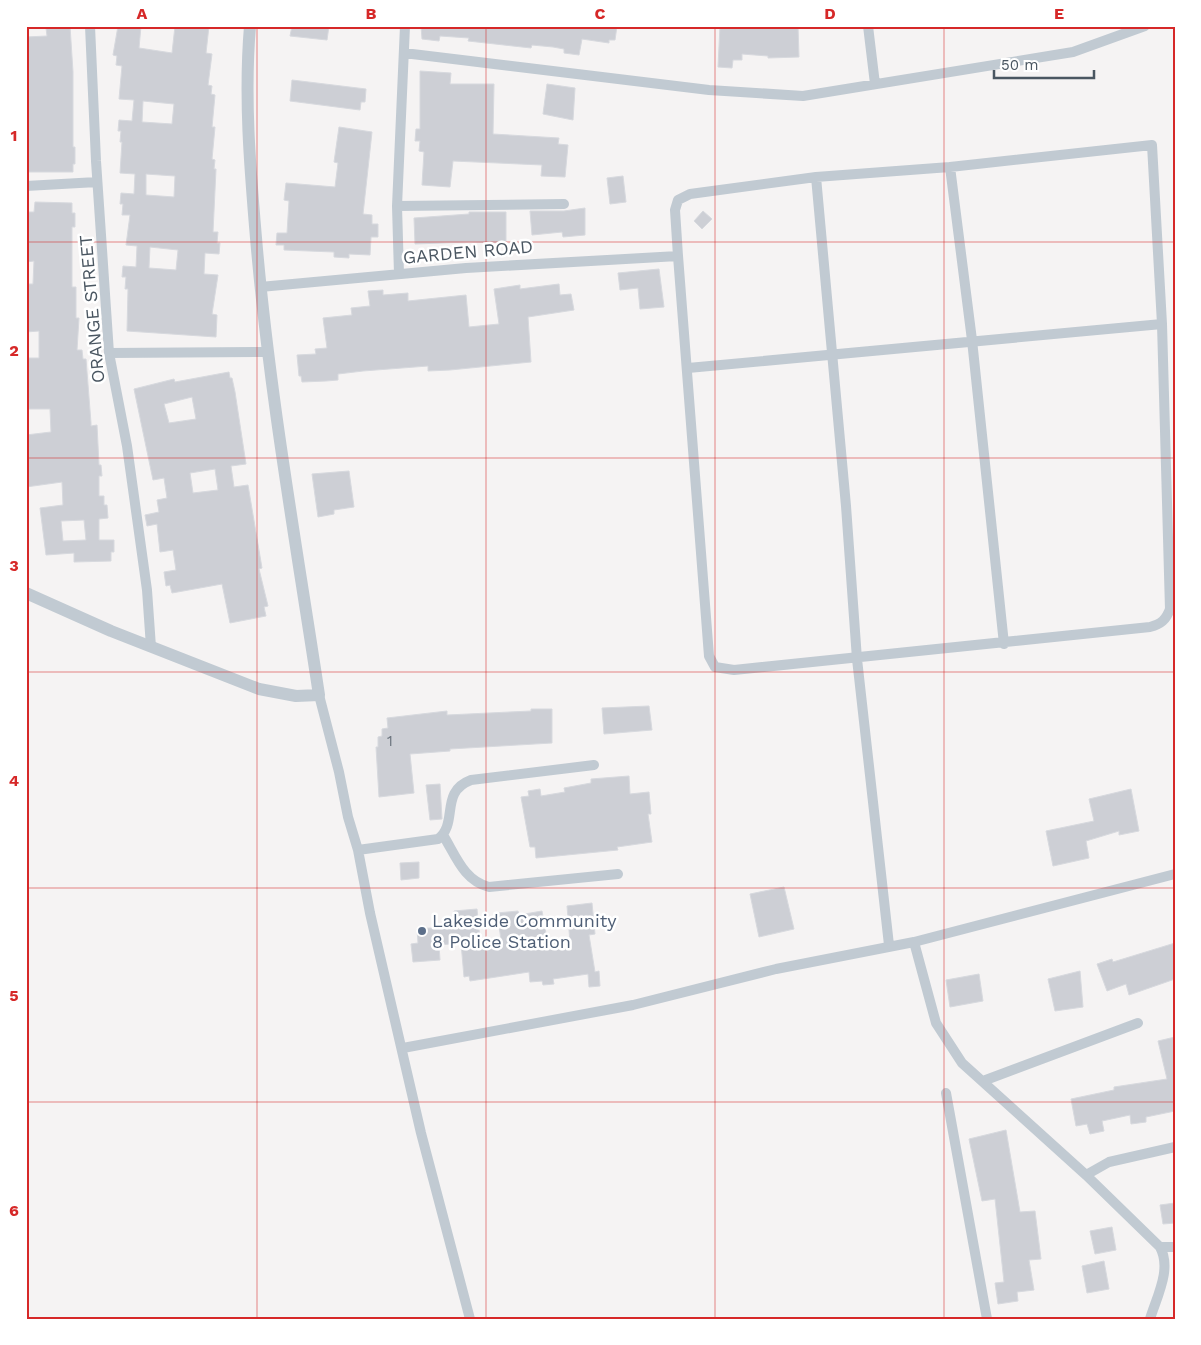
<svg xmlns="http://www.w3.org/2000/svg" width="1201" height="1345" viewBox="0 0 1201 1345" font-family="'Work Sans',sans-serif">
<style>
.building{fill:#cdcfd5;stroke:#d7d9de;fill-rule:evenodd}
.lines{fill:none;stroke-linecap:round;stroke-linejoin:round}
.minor{stroke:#c1cad2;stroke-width:10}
.tertiary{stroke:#c1cad2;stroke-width:12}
.grid{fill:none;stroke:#d62828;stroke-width:1;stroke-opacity:0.55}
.service-dot{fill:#5c6f8a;stroke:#fff;stroke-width:2}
.labels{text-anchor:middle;stroke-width:5;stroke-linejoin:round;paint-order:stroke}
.number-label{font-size:15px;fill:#6b747e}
.street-label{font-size:18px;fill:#4a5661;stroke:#fff}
.service-label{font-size:18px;fill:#4e5e75;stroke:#fff;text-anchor:start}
.neatline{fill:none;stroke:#d62828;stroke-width:2}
.grid-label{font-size:16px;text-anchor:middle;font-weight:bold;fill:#d62828}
</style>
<rect width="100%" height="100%" fill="#f5f3f3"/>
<path class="building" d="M70,26L73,72V147H75V164H73V172H26V37L47,36L46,28Z
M118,26H141L139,48L172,53L175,26H209L206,53L212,54L208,85L212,86L211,94L215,95L212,127H215L212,159L215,160L214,169H216L213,232H218L217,243H220L219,254L205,253L204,274L218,275L212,314L217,315L216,337L127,331L128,289H125L126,277H122L123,266L136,267L137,246L126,245L130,215H122L123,204H120L121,193L134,194L135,174L120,173L122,142H120L121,131H118L119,120L132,121L134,100L119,99L122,66L116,65L117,56L113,55ZM143,101L174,104L172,124L142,122ZM146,174L175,176L174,197L146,195ZM150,247L178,250L176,270L149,268Z
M292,26H329L327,40L290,36Z
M421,26H574L590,28V26H617L615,40H609V43L582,39L579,55L564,53V49L553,47L532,45L531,48L468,41L469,38L440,36L439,41L422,39Z
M720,26H798L799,57L768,58V56L742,54V60H733L732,68L718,67Z
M420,71L451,73L450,84H494L493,134L559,138L558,144L568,145L565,177L541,176L542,165L453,161L450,187L422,185L424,152L419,151L420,141H415L416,129H420Z
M292,80L366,89L365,102H361L360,110L290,101Z
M547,84L575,88L573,120L543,114Z
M339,127L372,132L363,214L372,215V224H378V237H371L370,255L349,254V258L334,257V252L284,250V245H276L277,233H287L289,201L284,200L286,183L335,187L338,163L334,162Z
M623,176L626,202L610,204L607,178Z
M35,202L72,203V213H75V227H72V287H76V318H79L77,350H82L83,359H86L91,423V426L97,425L99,465H101L102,476H99V496H104V505H107L108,518L99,519V540H114V552H111V561L74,562V553L46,555L40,508L63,505L62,482L26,487V435L51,432L50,409H29L28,381H26V358H39V331L26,332V284H33L34,261L26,262V212H34ZM84,520L86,540L63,541L61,521Z
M585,208V235L563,237L562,232L532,235L530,211H564Z
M703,211L712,219L702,229L694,221Z
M469,212H506V243L469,242L415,244L414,218L469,214Z
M659,269L664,307L640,309L638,288L620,290L618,273Z
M559,284L560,295L571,294L574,310L528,317L531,362L450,370L428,371V366L363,371L338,374V380L326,381L302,382L301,376H299L297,355L316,354L315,349L327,348L323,318L352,315L351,308L370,306L368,291L383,290V295L408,293V301L466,295L469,327L499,324L494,289L520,285V289Z
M229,372L230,378H232L235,392L246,464L231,466L234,487L248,485L262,568L259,569L268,606L264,607L266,616L230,623L222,584L172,593L170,585L166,586L164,572L176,570L173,550L160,552L157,524L147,526L145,515L159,512L157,500L167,498L164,478L153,480L134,389L174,379L175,382ZM192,397L196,419L169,423L164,404ZM215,469L218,490L193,493L190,473Z
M349,471L354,507L334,510V514L318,517L312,474Z
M649,706L652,730L604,734L602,708Z
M531,709H552V743L450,749V751L410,754L414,793L379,797L376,747H378V737L382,736V729L388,728L387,718L447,711V715L531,711Z
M629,776L630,794L649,792L651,814H648L652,842L617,847L618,850L536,858L535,847H530L521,797L529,796L528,791L540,789L541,796L565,792L564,788L591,783V779Z
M440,784L442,819L430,820L426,785Z
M1131,789L1139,831L1119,835V831L1086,841L1089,858L1053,866L1046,831L1094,821L1089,799Z
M419,862V878L401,880L400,863Z
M784,887L794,929L759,937L750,894Z
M592,903L595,934L589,935L595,972L599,971L600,986L589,987L588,974L553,979L554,984L543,985L542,981L530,982L529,972L470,981L469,976L464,977L461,943L439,945L440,960L413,962L411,944L418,943L417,929L456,926L454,911L477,909L481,949L502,946L497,913L518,911L519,915L542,911L548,945L570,942L567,906Z
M1175,943V979L1129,995L1126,984L1107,991L1097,964L1112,959L1113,962Z
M1080,971L1083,1007L1055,1011L1048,979Z
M979,974L983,1001L950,1007L946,980Z
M1175,1037V1111L1146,1117V1122L1131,1124L1130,1115L1102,1121L1104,1131L1090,1134L1087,1124L1076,1126L1071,1099L1114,1090V1087L1167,1079L1158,1041Z
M1006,1130L1020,1212L1035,1211L1041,1259L1029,1260L1034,1290L1017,1292L1018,1301L998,1304L995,1283L1004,1282L995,1199L982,1201L969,1139Z
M1175,1203V1223L1163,1224L1160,1205Z
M1112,1227L1116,1250L1095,1254L1090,1231Z
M1104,1261L1109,1289L1087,1293L1082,1266Z"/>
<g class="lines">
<path class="minor" d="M90,26L96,161L109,353L127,446L147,590L151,647
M868,26L875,84
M404,53L709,90L803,96L1073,52L1145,26
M1152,145L1162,324L1170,609C1166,620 1161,624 1150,627L734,670L715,667L709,656L678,256L675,210L678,200L690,194L816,177L950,167Z
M950,167L972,340L1004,644
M816,177L846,506L857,659L889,945
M26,186L97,182
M397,206L564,204
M399,274L397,206L405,26
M260,287L466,268L678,256
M109,353L268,352
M688,368L1162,324
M319,695L339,772L348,817L358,850L370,913L421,1133L470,1319
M443,835C456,856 464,881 489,887L618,874
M358,850L438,839C459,823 439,792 471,780L594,765
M914,942L936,1023L962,1063L1086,1175L1160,1247C1172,1269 1157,1296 1150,1319
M403,1048L633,1005L776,969L914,942L1175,874
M983,1081L1138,1023
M946,1093L987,1319
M1086,1175L1109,1162L1175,1147
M1160,1247H1175"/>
<path class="tertiary" d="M26,593L111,631L259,689L296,696L319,695C296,543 269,391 256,238C250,167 244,97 250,26"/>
</g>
<path class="grid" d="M257,26V1319M486,26V1319M715,26V1319M944,26V1319M26,242H1175M26,458H1175M26,672H1175M26,888H1175M26,1102H1175"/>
<circle class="service-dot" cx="422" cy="931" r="5"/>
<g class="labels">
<g class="number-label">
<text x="390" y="746">1</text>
</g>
<g class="street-label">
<text transform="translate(468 252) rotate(-5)" y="6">GARDEN ROAD</text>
<text transform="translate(92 309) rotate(-95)" y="6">ORANGE STREET</text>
</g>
<g class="service-label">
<text x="432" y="927">Lakeside Community<tspan x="432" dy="21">8 Police Station</tspan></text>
</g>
</g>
<rect width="1201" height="1345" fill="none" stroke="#ffffff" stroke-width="55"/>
<path d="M994 70v8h100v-8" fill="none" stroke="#4a5661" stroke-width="2.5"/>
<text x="1001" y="70" font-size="15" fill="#4a5661" stroke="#ffffff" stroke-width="4" paint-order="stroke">50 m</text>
<rect x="28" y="28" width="1146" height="1290" class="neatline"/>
<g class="grid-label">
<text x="142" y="19">A</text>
<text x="371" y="19">B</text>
<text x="600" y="19">C</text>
<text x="830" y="19">D</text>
<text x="1059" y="19">E</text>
<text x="14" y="141">1</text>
<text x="14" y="356">2</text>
<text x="14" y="571">3</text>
<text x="14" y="786">4</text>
<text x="14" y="1001">5</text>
<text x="14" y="1216">6</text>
</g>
</svg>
